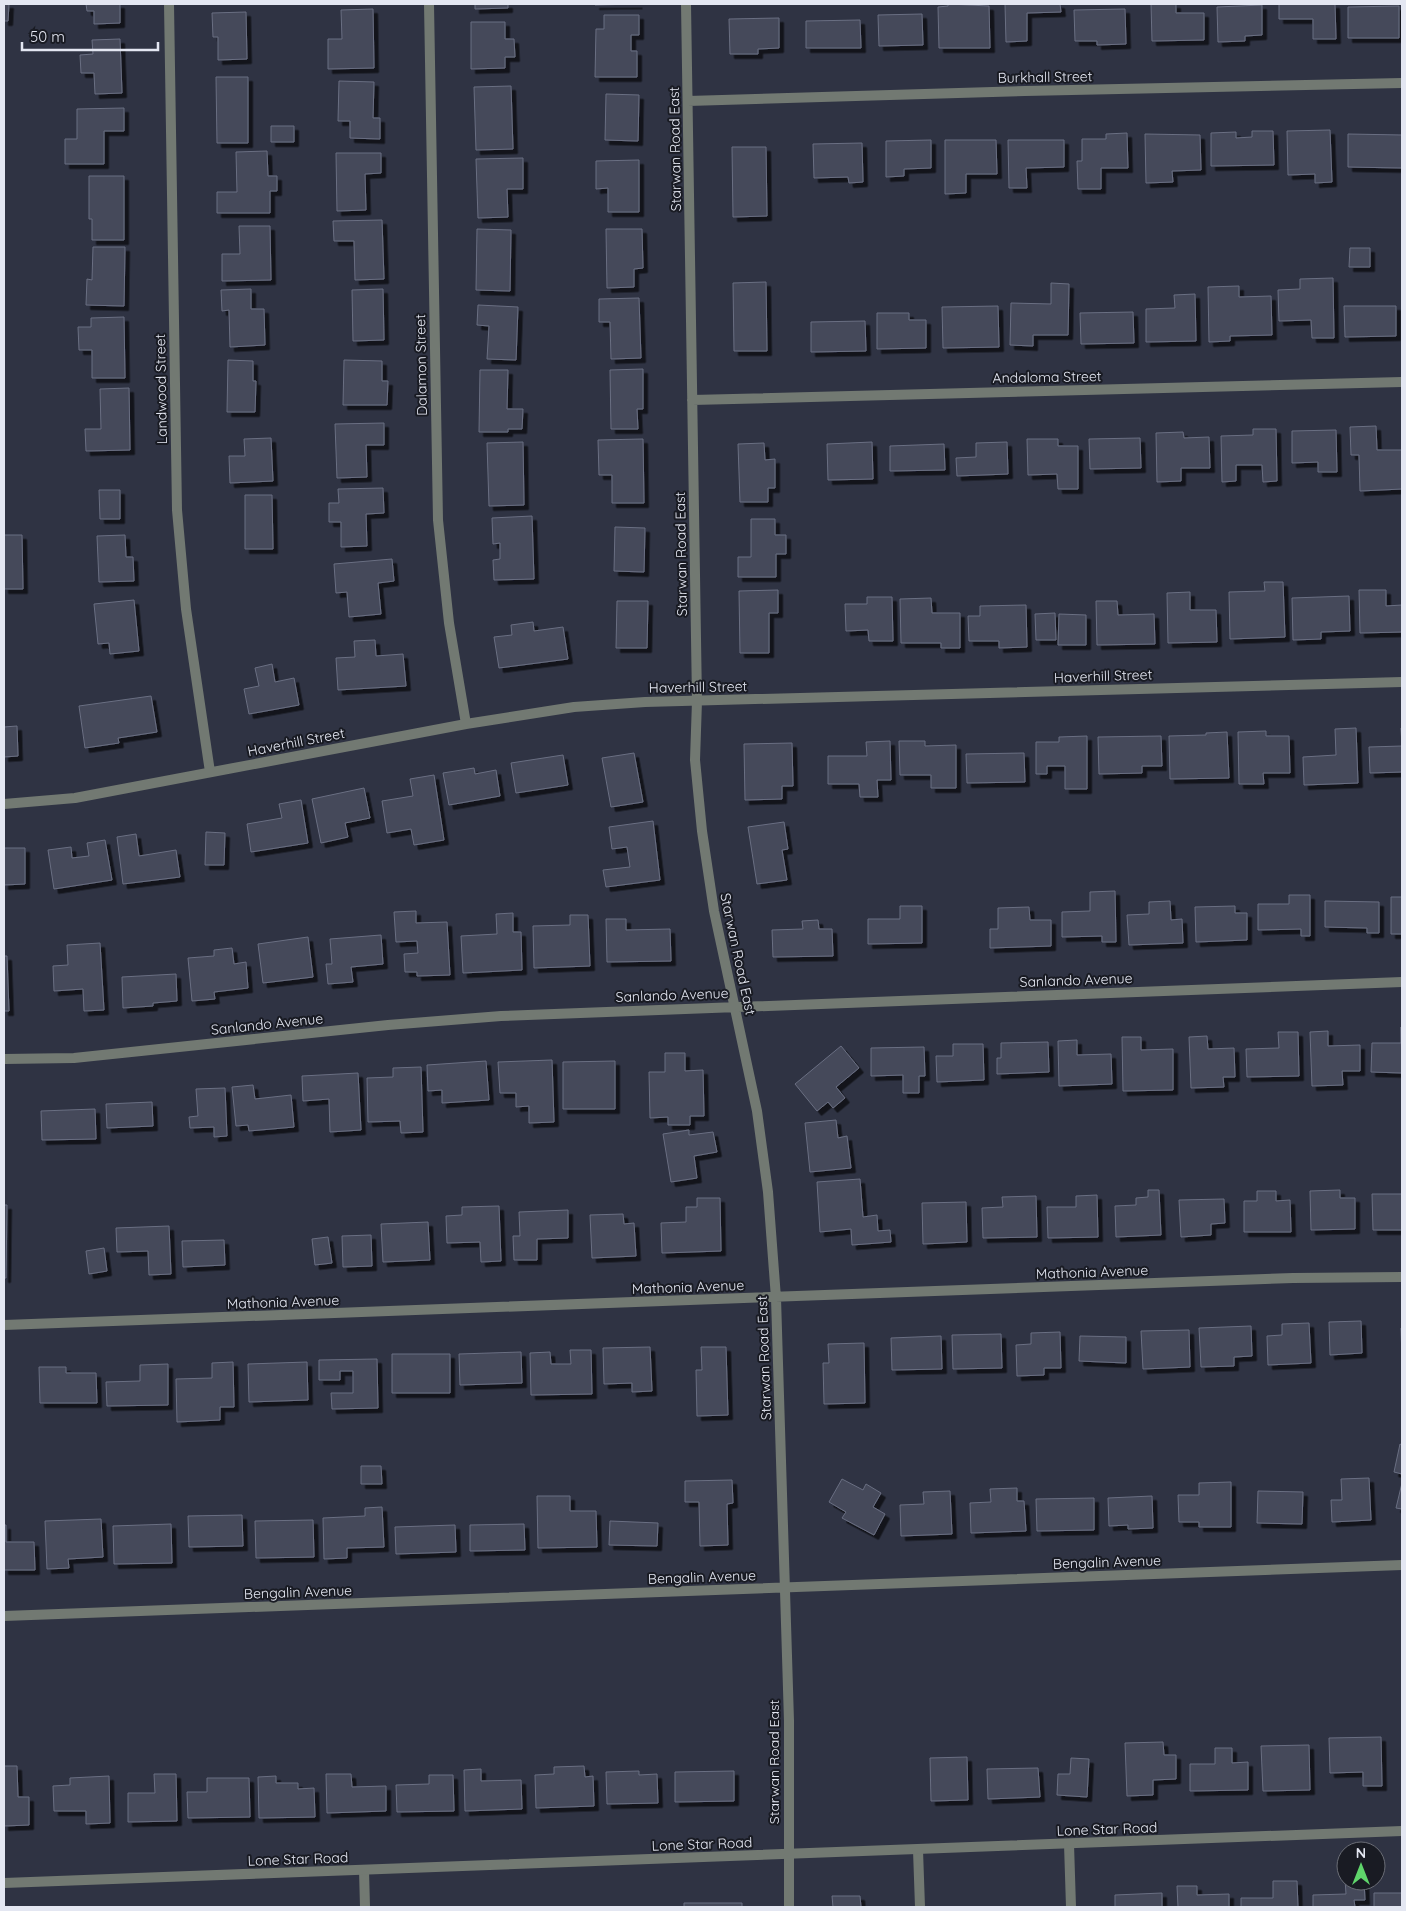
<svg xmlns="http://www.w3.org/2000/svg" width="1406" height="1911" viewBox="0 0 1406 1911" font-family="Quicksand,sans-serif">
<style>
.building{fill:#44485a;stroke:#6a6f82;filter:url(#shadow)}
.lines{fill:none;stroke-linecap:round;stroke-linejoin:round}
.minor{stroke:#727972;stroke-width:10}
.tertiary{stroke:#727972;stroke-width:10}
.labels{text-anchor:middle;stroke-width:4;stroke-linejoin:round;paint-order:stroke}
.street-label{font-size:14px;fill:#e4e7f2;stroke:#191b23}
</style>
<defs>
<filter id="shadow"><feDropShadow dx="4.5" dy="4.5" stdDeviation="0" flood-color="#0009"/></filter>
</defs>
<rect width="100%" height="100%" fill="#2f3343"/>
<path class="building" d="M4,4H9L8,21H4Z
M86,4H120V23L94,24V11H87Z
M475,4H508V8L475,9Z
M595,4H638L595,5Z
M948,4L989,6L990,48H939L938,7L948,6Z
M1005,4H1060L1061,12L1027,13V41L1006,42Z
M1151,4H1176V13H1204V40L1152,41Z
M1279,4H1335L1336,39H1313V19H1279Z
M1262,5V35L1245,36V41L1218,42L1217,7Z
M1399,6V38H1348V7Z
M373,9L374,68L328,69V39H342L341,10Z
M1125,9L1126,44L1097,45V41H1075L1074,10Z
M246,12L247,59L218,60V37H213L212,13Z
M922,14L923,45L879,46L878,15Z
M604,15H639V35H631V51H637V77H595L596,29H604Z
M779,18V48L758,49V54H730L729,19Z
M860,20L861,48H806V21Z
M471,22H505V39H514L515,57H505V68L471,69Z
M120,39L122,93L95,94L94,73H81L80,55L93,54L92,40Z
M216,77H248V143H217Z
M339,81L374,82L373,118H380V139L350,138V121H338Z
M511,86L513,149L476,150L474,87Z
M606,94L639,95L638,141L605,140Z
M124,108V131H104V164H65V139H77V109Z
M271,126H294V142H271Z
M1330,130L1332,182L1315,183V174L1288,175L1287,131Z
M1252,131H1273L1274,165L1211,166V133L1236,132V138L1252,137Z
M1127,133L1128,168H1101V189H1078L1077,161H1082V139H1106V134Z
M1145,134L1200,135L1201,170L1172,171L1173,182L1146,183Z
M1348,134L1402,135V168L1348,167Z
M931,140V168L904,169V176L886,177V141Z
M945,140H996L997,174H966V193L945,194Z
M1008,140H1064V167L1026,168L1027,188H1009Z
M862,143L863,182L849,183L848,177L814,178L813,144Z
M732,147H766L767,216L733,217Z
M267,151L268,176H277V191H270V213H217V192H237L236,152Z
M336,153H381V173L365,174L366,210L337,211Z
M523,158V189H507L508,217L478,218L476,159Z
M639,160V212H608V188L596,189V161Z
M89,176H124V240H92V219H89Z
M382,220L384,279L355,280L354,241H334L333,221Z
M239,226H270L271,280L222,281V254H240Z
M477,229L511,230L510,291L476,290Z
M606,229H642L643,268L634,269V287L607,288Z
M93,247H125L124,306L86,305L87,279L92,280Z
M1350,248H1370V267H1349Z
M1333,278L1334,338H1312L1311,320L1279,321L1278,290L1300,289V279Z
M766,282L767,351H734L733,283Z
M1051,283L1069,284L1068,335H1033V346L1010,345L1011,303L1051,304Z
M1239,286V297L1271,296L1272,335L1230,336V341L1209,342L1208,287Z
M251,289V309H264L265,345L230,347L229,310L222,311L221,290Z
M383,289L384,340L353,341L352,290Z
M1195,294L1196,341L1146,342V309L1175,308L1174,295Z
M639,298L641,358L611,359L610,322H599V299Z
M478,305L518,307L516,360L487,359L489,326L477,325Z
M998,306L999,347L943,348L942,307Z
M1344,306H1396V336L1345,337Z
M1133,312L1134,343L1081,344L1080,313Z
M877,313H909V320H926V348L877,349Z
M124,317L125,378H92V350H79L78,327H91V318Z
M865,321L866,351L811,352V322Z
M228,360L253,361V381H256L255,412H227Z
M344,360L382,361V381H388L387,405H343Z
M643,369V409H637L638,429H611L610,370Z
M480,370H508L507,409H523L522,429H508V432H479Z
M129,388L130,450L86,451L85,429H101L100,389Z
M384,423V445H366L367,477L337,478L335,424Z
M1376,426L1377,450H1402V489L1360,491L1359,455H1351L1350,427Z
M1253,429H1276L1277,481L1263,482L1262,465H1236V481L1222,482L1221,436L1253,435Z
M1336,430L1337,472H1318V462L1292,463V431Z
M1183,432L1184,438L1209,437L1210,468H1181V481L1157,482L1156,433Z
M271,438L273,481L230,483L229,456H245L244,439Z
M1140,438L1141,468L1090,469L1089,439Z
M643,439L644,503H612V475H599L598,440Z
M1027,439H1058V446H1078V489H1058L1057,474L1028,475Z
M523,442L524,505L489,506L487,443Z
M872,442L873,479L828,480L827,444Z
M1007,442L1008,474L957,476L956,458L976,457V443Z
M764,443L765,460L775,459V488H768V502H740L738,444Z
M944,444L945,470L890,471V446Z
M383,488L384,513L366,514L367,546L341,547V522H329V503H339L338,489Z
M99,490H120V519H100Z
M245,495H272L273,549H245Z
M532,516L534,579L494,580L493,560L500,559V543L493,544L492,518Z
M751,519H775V535H786V554H776V577H738V557H751Z
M615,527L645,528L644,572L614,571Z
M4,535H22L23,589H4Z
M125,535L126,557H133L134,581L99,582L97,536Z
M392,559L394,581L378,583L381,614L349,617L347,592L336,593L334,564Z
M1264,582H1283L1285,637L1230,639L1229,592L1265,591Z
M778,590V613H769V653H740L739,591Z
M1359,590H1386V606L1402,605V632L1360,633Z
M1190,592V610H1216L1217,642L1168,643L1167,593Z
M1349,596L1350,631L1321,632V639L1293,640L1292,598Z
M867,597H892L893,641H869L868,630L846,631L845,604H867Z
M931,598L932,613H960V648H941V643H901L900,599Z
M134,600L139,651L110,654L109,643L98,644L94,604Z
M617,601H648L647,648H616Z
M1096,601H1117L1118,615L1154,614L1155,644L1097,645Z
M1026,605L1027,647L999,648V641H969L968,616H980V606Z
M1055,613L1056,640H1036L1035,614Z
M1059,614L1086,615V645H1058Z
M533,622L534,631L563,627L568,659L499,668L494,637L512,635L511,625Z
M375,640L376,656L403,654L406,686L338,690L336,658L355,657L354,641Z
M272,664L275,682L294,678L299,705L249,714L244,689L259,686L255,668Z
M151,696L157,732L118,738L119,743L85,748L79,706Z
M17,726L18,756L4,757V727Z
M1356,728L1358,783L1304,785L1303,757L1336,755L1335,729Z
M1401,728H1402V772L1370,773L1369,747L1402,746Z
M1266,731V736H1289L1290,773H1263L1264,784H1239L1238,732Z
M1227,732L1229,778L1170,779L1169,736L1206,735V733Z
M1087,736V789H1065V766H1047V774H1036V742H1059V737Z
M1161,736L1162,766H1142V773L1099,774L1098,737Z
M890,741L891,780H877L878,797H860L859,784H828V756H867L866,742Z
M899,741H925V746L956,745V788H931V775H900Z
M792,743L793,786H782V799L745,800L744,744Z
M634,753L643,802L611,807L602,758Z
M1024,753L1025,782L967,783L966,754Z
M563,755L568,785L516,793L511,763Z
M474,768L475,774L496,770L500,796L449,805L443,773Z
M434,775L444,840L414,845L411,829L387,833L382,801L413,796L410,779Z
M364,788L370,818L345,823L348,837L321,843L312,799Z
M301,800L308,843L251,852L247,824L282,818L279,804Z
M653,821L660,880L606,887L603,870L630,867L627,847L612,849L609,827Z
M784,822L788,849L782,850L787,880L757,884L748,827Z
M206,832L225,833L224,865H205Z
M136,834L139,856L176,850L180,877L123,884L117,837Z
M105,840L112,880L54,889L48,850L71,847L72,858L89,856L87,843Z
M4,848H25V884L4,885Z
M1115,891L1116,942H1102V936L1062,937V912L1090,911V892Z
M1289,895H1310V936H1301V929L1258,930V904H1289Z
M1391,897H1402V934H1391Z
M1170,901L1171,920L1182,919L1183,943L1129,945L1127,915L1149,914V902Z
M1325,901L1379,902V933H1367V928L1325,927Z
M900,906H922V943L868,944V919H900Z
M1235,906V913H1247V940L1196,942L1195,907Z
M1029,907L1030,920H1051V946L990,948V929H998V908Z
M416,911V923L447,922L450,975L417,976V972H405L404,954L418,953L417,941L396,942L394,912Z
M513,913V932H521L522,970L463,973L461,936L497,934L496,914Z
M570,915H588L590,966L534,968L533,926L570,925Z
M606,919H626V930L670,929L671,961L607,962Z
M818,920L819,929H832L833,956L773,957L772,930L803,929L802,921Z
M381,935L383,964L351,967L353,982L328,984L326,964H332L330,939Z
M308,937L313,977L263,983L258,944Z
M100,943L104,1010L84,1011L83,989L54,991L53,966L68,965L67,945Z
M232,948L234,964L246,962L248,988L214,992L215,999L192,1001L188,958L214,956V950Z
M4,956H7L9,1011H4Z
M176,974L177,1001L153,1003V1006L123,1008L122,977Z
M1401,1027L1402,1073L1371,1072L1372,1043H1401Z
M1328,1031V1046L1360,1045V1071H1342L1343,1085L1312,1086L1310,1032Z
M1278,1032H1298L1299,1076L1247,1077L1246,1049L1279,1048Z
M1207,1036L1208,1049L1234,1048L1235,1077H1223L1224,1087L1191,1088L1189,1037Z
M1122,1037H1141V1050L1173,1049V1090L1123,1091Z
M1077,1040V1055L1111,1054L1112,1084L1059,1086L1058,1041Z
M1048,1042L1049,1072L997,1074V1058H1001V1043Z
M953,1044H983L984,1080L937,1082L936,1056H953Z
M841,1046L859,1068L836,1087L845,1098L833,1108L828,1102L817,1111L795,1084Z
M924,1047L925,1076H919V1093H903V1075L871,1076V1048Z
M665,1053H685V1071L703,1070L704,1116H690V1125H668V1117L650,1118L649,1072H665Z
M552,1060L554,1122L529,1123V1106L516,1107V1093H500L498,1062Z
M486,1061L489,1100L442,1103V1090L428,1091L427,1065Z
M615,1061V1109H563V1062Z
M421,1067L423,1132L401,1133L400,1121L368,1122L367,1078L393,1077V1068Z
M358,1073L361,1130L330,1132L329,1099L303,1101L302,1076Z
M253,1085L255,1099L291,1095L294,1127L249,1131L248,1125L236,1126L232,1087Z
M225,1088L227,1136L214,1137V1127L190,1128L189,1117L198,1116L196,1089Z
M152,1102L153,1126L107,1128L106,1104Z
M95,1109L96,1139L42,1140L41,1111Z
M836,1120L838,1138L847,1136L851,1168L810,1172L805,1123Z
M689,1130V1135L713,1132L717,1152L694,1156L697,1178L671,1182L663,1134Z
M860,1179L863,1217L877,1215L878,1231L890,1230L891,1242L852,1245L851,1229L820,1232L817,1182Z
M1148,1190H1159L1161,1235L1116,1237L1115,1206L1136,1205V1198L1148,1197Z
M1340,1190V1198H1355V1229L1311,1230L1310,1191Z
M1257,1191H1276V1201L1290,1200L1291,1232H1244V1201H1257Z
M1372,1194H1402V1230H1373Z
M1097,1195L1098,1237L1048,1238L1047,1207H1076V1196Z
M1036,1196L1037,1237L983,1238L982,1208L1003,1207L1002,1197Z
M697,1198H720L721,1251L662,1253L661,1223L686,1222V1207H697Z
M1224,1199L1225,1223L1211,1224V1235L1181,1237L1179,1200Z
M966,1202L967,1242L923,1244L922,1203Z
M4,1205H7L6,1278H4Z
M499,1206L501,1261L481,1262L480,1242L447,1243L446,1216L462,1215V1207Z
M568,1210V1238L537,1239V1260H514L513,1236H520L519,1212Z
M623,1214L624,1224L634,1223L636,1256L592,1258L590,1215Z
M428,1222L430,1260L383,1262L381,1224Z
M169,1226L171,1274L149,1275L148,1251L117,1252L116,1228Z
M371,1235L372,1266L343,1267L342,1236Z
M328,1237L332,1263L315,1265L312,1239Z
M224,1240L225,1265L183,1267L182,1241Z
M104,1248L107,1271L89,1274L86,1251Z
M1361,1321L1362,1353L1330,1355L1329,1322Z
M1309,1323L1311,1363L1268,1365L1267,1336L1282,1335V1324Z
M1251,1326L1252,1356L1234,1357V1366L1201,1367L1199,1328Z
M1401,1328H1402V1360Z
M1189,1330L1190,1367L1143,1369L1141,1331Z
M1060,1332L1061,1368H1044V1375L1017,1376L1016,1345L1031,1344V1333Z
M1001,1334L1002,1368L953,1369L952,1335Z
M941,1336L942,1369L892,1370L891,1338Z
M1080,1336L1126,1337V1363L1079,1361Z
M864,1343L865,1403L824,1404L823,1363H829L828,1344Z
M650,1347L652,1391L632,1392V1383L604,1384L603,1348Z
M701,1347H726L728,1415L697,1416L696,1370H702Z
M570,1350H591L592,1394L531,1395L530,1353L550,1352L551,1364H571Z
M521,1352L522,1383L460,1385L459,1354Z
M392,1354H450V1393H392Z
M377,1359L378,1408L332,1409L331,1393H353V1371H340V1380H319V1360Z
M233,1362L234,1407H220V1420L177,1422L176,1379L212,1378V1363Z
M307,1362L308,1400L249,1402L248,1364Z
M168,1364V1405L107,1406L106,1382L140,1381V1365Z
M39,1367H66V1373H96L97,1403H40Z
M1400,1444L1402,1445V1474L1394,1472Z
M361,1466H381L382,1484H361Z
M1369,1478L1371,1520L1332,1522L1331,1500H1342L1341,1479Z
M842,1479L863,1490L866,1484L881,1493L873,1507L885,1514L874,1535L842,1518L846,1512L829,1502Z
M732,1480L733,1503L727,1504L728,1545L700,1546L699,1502H685V1481Z
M1231,1482V1527H1199V1522H1179L1178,1495H1199V1483Z
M1402,1483V1509L1396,1508Z
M1017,1488V1501H1024L1026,1531L971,1533L970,1503L991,1502L990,1489Z
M950,1491L952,1534L901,1536L900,1505L924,1504L923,1492Z
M1258,1491L1303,1492L1302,1524L1257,1523Z
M537,1496H570V1511H596L597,1547L538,1548Z
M1152,1496L1153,1528L1128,1529V1525L1109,1526L1108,1498Z
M1094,1498V1530L1037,1531L1036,1499Z
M382,1507L384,1547L347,1548V1558L324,1559L323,1518L365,1516V1508Z
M242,1515L243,1546L189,1547L188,1516Z
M101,1519L103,1557L68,1559L69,1568L47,1569L45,1521Z
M313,1520L314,1557L256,1558L255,1521Z
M610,1521L658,1523L657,1546L609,1545Z
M171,1524L172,1563L114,1564L113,1526Z
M524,1524L525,1550L470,1551V1525Z
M4,1525H6V1542H34L35,1570H4Z
M455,1525L456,1552L396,1554L395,1527Z
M1381,1737L1382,1786H1363V1772L1330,1773L1329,1738Z
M1163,1742L1164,1755H1176V1779L1153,1780V1795L1127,1796L1125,1743Z
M1309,1745L1310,1790L1263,1791L1261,1746Z
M1215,1748H1232V1763L1248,1762V1790L1190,1791V1764H1215Z
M967,1757L968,1800L931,1801L930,1758Z
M1071,1758L1089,1759L1087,1797L1057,1795L1058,1774H1070Z
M4,1766H17L18,1797H29V1825L4,1826Z
M584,1766L585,1777L593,1776L594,1806L536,1808L535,1775L554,1774V1767Z
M1038,1768L1040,1797L988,1799L987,1769Z
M481,1769V1781L521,1780L522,1809L465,1811L464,1770Z
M639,1771V1775L657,1774L658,1803L607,1804L606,1772Z
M734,1771V1801L675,1802V1772Z
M154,1774H176L177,1821L128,1822V1793H155Z
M326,1774H351L352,1787L386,1786V1811L327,1813Z
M429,1775H453L454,1811L397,1812L396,1785L429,1784Z
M109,1776L110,1823L86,1824V1811H54L53,1786L70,1785V1778Z
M276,1776V1783H298V1789L314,1788L315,1817L259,1818L258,1777Z
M207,1778H249L250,1817L188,1818L187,1792H207Z
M1345,1879L1346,1881H1364L1365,1900H1354L1355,1907H1313V1895L1346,1894Z
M1273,1881H1297L1298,1907H1241V1898H1273Z
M1177,1886H1197V1895L1229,1894V1907H1178Z
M1162,1893V1907H1115V1895Z
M1374,1893H1402V1907H1374Z
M832,1896H860L861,1907H833Z
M684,1903H742V1907H684Z"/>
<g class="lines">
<path class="minor" d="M169,4L177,510L186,609L210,772
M429,4L438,520L449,623L466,724
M686,4L697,701L695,760L702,831L714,911L757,1111L768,1192L776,1298L789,1721V1907
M688,101L1025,91L1402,83
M692,400L1402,382
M4,804L75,798L466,724L574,707L645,702L1402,682
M4,1059L74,1058L388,1025L501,1016L1402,982
M4,1325L1293,1278L1402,1277
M4,1616L1402,1565
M1069,1844L1071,1907
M918,1850L920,1907
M364,1870L365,1907"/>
<path class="tertiary" d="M4,1883L1402,1831"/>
</g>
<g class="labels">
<g class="street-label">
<text transform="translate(1045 77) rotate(-1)" y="5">Burkhall Street</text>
<text transform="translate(675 149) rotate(-91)" y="5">Starwan Road East</text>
<text transform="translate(421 365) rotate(-91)" y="5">Dalamon Street</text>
<text transform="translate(1047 377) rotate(-1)" y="5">Andaloma Street</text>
<text transform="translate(161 389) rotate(-91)" y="5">Landwood Street</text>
<text transform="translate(681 554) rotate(-91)" y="5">Starwan Road East</text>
<text transform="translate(1103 676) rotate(-2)" y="5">Haverhill Street</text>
<text transform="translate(698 687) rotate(-1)" y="5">Haverhill Street</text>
<text transform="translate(296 742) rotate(-11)" y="5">Haverhill Street</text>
<text transform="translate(738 954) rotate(78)" y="5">Starwan Road East</text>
<text transform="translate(1076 980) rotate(-2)" y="5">Sanlando Avenue</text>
<text transform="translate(672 995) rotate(-2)" y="5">Sanlando Avenue</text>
<text transform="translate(267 1024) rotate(-6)" y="5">Sanlando Avenue</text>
<text transform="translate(1092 1272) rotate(-2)" y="5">Mathonia Avenue</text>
<text transform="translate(688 1287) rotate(-2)" y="5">Mathonia Avenue</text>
<text transform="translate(283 1302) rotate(-2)" y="5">Mathonia Avenue</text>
<text transform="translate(764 1358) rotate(-92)" y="5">Starwan Road East</text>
<text transform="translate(1107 1562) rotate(-2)" y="5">Bengalin Avenue</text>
<text transform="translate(702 1577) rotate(-2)" y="5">Bengalin Avenue</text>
<text transform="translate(298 1592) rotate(-2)" y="5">Bengalin Avenue</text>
<text transform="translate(774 1762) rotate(-90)" y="5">Starwan Road East</text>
<text transform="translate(1107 1829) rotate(-2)" y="5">Lone Star Road</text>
<text transform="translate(702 1844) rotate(-2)" y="5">Lone Star Road</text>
<text transform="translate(298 1859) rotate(-2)" y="5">Lone Star Road</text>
</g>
</g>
<rect width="1406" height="1911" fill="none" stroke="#e4e7f2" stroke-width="10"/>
<g transform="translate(1361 1866)"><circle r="24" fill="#191b23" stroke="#6a6d76"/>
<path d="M0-4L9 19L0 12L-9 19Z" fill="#5fd56b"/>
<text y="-8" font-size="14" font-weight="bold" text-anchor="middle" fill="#e4e7f2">N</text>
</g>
<path d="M22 42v8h136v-8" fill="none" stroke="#e4e7f2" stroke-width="2.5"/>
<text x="30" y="42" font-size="15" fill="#e4e7f2" stroke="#191b23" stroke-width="4" paint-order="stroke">50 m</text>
</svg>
